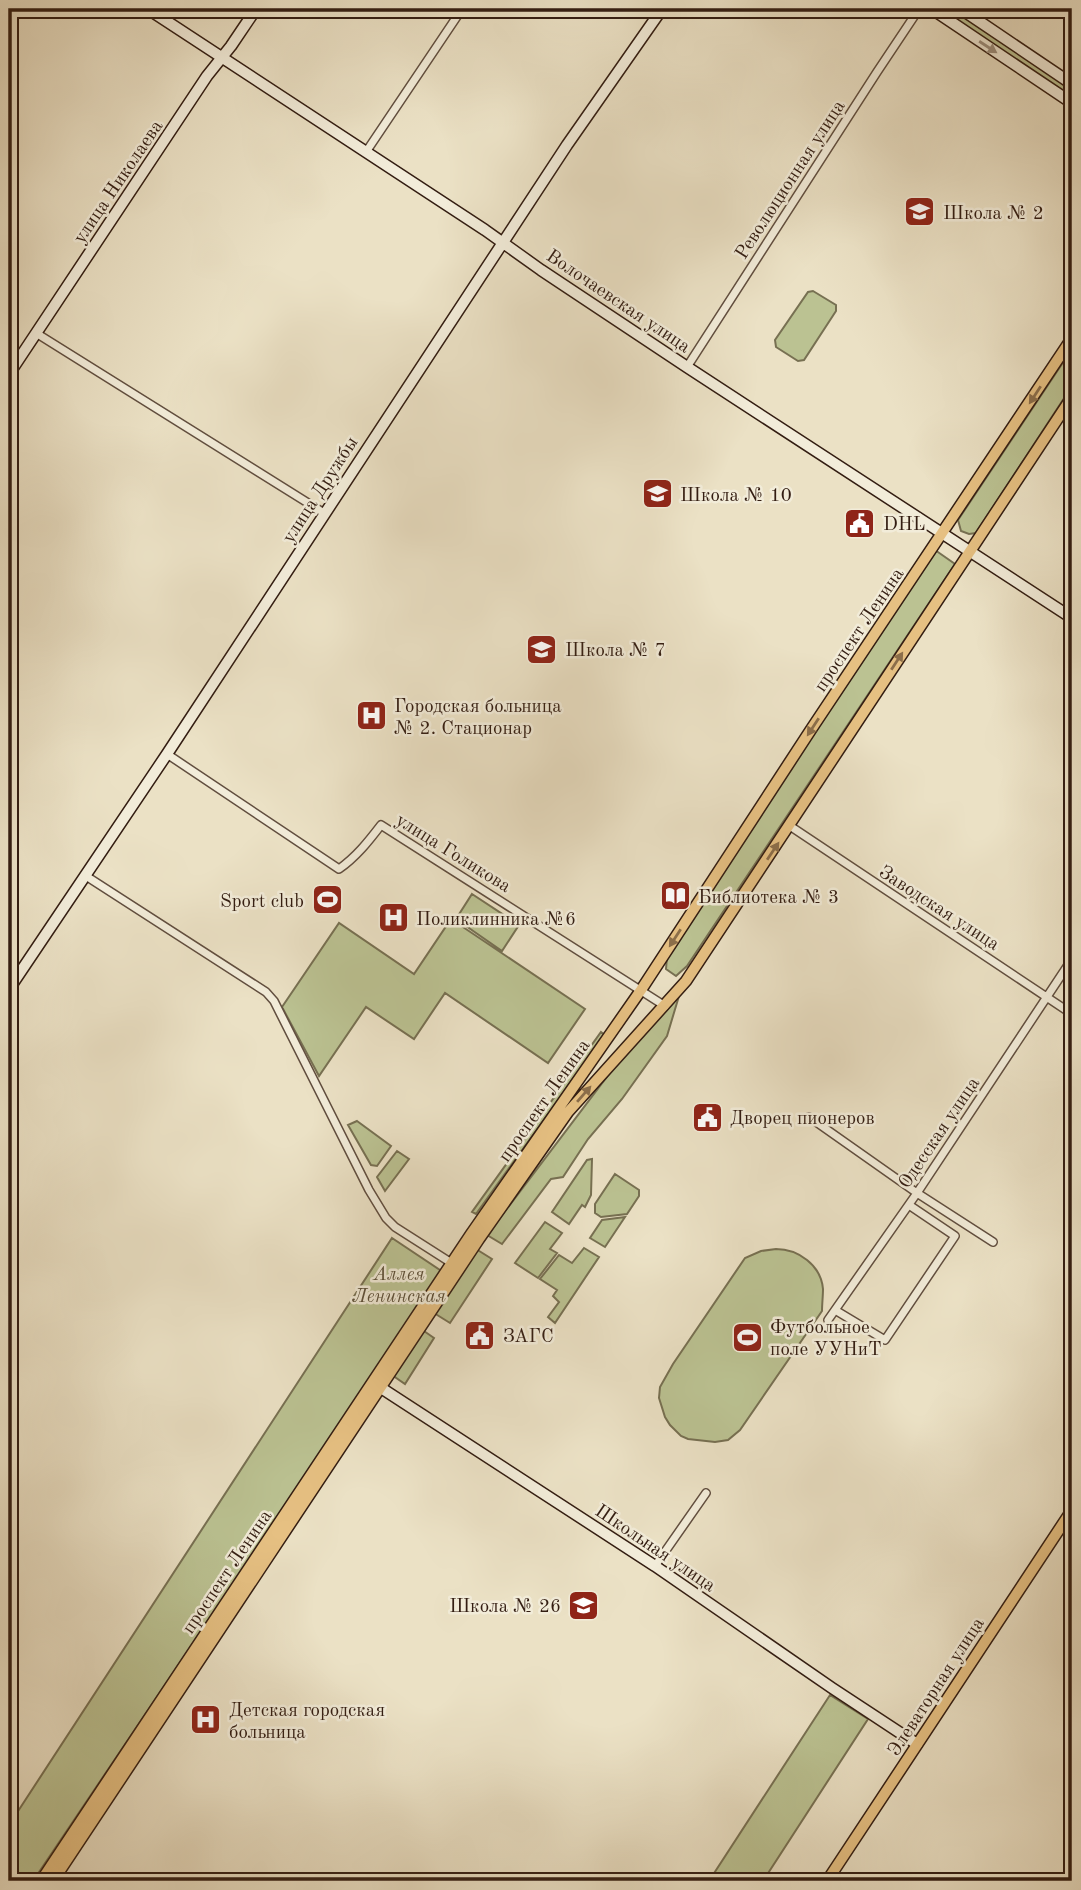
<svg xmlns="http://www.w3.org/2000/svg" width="1081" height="1890" viewBox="0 0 1081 1890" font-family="'Old Standard TT',serif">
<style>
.green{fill:#bbc292;stroke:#777052;stroke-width:2}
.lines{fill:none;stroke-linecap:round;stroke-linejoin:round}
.street-casing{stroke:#614e3f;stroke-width:10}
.secondary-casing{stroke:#331d12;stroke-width:13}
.primary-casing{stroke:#331d12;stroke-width:13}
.street{stroke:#f2ecd9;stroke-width:7}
.secondary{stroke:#f2ecd9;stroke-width:10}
.primary{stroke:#e6c082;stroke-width:10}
.oneway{fill:#9c8f7f}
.oneway2{fill:#8c6e4a}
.labels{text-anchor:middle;stroke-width:5;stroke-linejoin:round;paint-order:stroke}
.street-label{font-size:19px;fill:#331d12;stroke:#f2ecd9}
.poi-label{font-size:19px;fill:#331d12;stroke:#f2ecd9;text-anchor:start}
.park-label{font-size:19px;font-style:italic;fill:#5c4f38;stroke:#f2ecd9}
</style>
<rect width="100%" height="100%" fill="#ebe1c5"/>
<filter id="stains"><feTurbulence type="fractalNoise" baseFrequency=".00286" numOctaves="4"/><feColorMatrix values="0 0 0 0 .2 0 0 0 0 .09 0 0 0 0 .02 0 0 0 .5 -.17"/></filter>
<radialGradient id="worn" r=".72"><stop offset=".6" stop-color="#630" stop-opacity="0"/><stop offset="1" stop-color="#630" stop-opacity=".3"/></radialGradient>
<path class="green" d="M940,9H957L1072,84V102Z
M813,291L836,305V311L804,360L798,361L776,347L775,340L808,292Z
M1072,349V386L976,533L969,534L961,531L958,520Z
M935,550L955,564L687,966L676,976L666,969L667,957Z
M472,894L519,925L502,951L456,919Z
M451,919L585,1009L548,1063L445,993L414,1039L366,1007L319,1076L282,1007L339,923L414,974Z
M679,996L667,1036L622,1099L588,1139L563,1177L551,1179L502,1244L487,1235L622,1057Z
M601,1032L605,1035L476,1214L472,1212Z
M357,1121L391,1146L377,1166L371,1165L348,1125Z
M397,1151L409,1159L385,1191L377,1177Z
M592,1159L591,1195L585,1207L582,1205L569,1224L552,1212L587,1160Z
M615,1174L639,1190V1196L627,1214L601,1217L595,1213V1204Z
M625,1217L605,1247L590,1238L602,1220Z
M545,1222L562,1233L550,1249L557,1253L538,1278L515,1263Z
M392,1238L443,1272L33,1881H9V1825Z
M584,1248L599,1257L555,1323L548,1317L559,1302L553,1296L557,1290L540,1279L559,1255L572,1263Z
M476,1249L492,1259L450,1323L434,1313Z
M776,1249C798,1249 821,1265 823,1289C823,1296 822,1304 822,1311L740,1430L728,1440L715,1442L688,1439L681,1436L670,1425L665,1417L659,1398L660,1387L673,1364L745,1258L761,1251Z
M421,1329L434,1338L405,1384L392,1375Z
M830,1695L868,1719L763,1881H709Z"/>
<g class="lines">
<defs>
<path id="street" d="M366,152L462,9
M36,333L324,513
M687,367L877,72L919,9
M167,754L339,869C356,857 368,842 381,825L665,1006
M790,826L1072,1014
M86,876L266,992L274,1001L369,1190L386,1218L395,1227L453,1264
M809,1117L917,1193L993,1242
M835,1310L885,1340L955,1236L909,1205
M828,1320L917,1193L1072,959
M655,1566L706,1493"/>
<path id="secondary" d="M148,9L485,230L541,270L687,367L1072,618
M932,9L1072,103
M961,9L1072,84
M9,374L207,76L231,46L256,9
M9,989L167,754L567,145L662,9
M375,1384L655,1566L832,1688L917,1744"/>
<path id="primary" d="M41,1881L471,1234L641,990L812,728L1072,338
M53,1881L479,1239L568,1112L686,981L1072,397
M827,1881L1072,1510"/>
</defs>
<use href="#street" class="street-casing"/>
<use href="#secondary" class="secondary-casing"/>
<use href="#primary" class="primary-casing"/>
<use href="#street" class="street"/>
<use href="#secondary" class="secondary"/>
<use href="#primary" class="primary"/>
</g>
<defs><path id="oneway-solid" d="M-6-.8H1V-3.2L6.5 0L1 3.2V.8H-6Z" transform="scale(1.75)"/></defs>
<use class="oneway" href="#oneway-solid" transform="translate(988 47) rotate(33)"/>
<g class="oneway2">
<use href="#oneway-solid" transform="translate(1035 395) rotate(123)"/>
<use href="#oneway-solid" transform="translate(897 661) rotate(-57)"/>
<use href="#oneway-solid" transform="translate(813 727) rotate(123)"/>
<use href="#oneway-solid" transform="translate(773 851) rotate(-56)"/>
<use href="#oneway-solid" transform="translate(675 938) rotate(123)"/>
<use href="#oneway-solid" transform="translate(584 1094) rotate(-49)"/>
</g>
<defs>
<symbol id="school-square" viewBox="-11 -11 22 22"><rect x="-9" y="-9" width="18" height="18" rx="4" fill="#8f2418" stroke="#f2ecd9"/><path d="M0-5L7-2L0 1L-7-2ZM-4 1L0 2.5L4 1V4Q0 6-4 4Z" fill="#fff"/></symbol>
<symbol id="civic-square" viewBox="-11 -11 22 22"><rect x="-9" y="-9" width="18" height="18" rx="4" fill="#8f2418" stroke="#f2ecd9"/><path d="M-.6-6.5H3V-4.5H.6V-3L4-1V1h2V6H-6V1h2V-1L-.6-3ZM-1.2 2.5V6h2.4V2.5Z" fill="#fff"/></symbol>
<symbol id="hospital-square" viewBox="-11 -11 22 22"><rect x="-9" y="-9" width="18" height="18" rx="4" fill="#8f2418" stroke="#f2ecd9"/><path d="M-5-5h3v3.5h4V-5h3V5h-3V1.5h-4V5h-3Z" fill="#fff"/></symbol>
<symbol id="library-square" viewBox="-11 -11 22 22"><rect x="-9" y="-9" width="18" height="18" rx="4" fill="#8f2418" stroke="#f2ecd9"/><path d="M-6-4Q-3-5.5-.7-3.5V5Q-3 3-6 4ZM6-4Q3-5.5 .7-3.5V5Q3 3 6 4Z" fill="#fff"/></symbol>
<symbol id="stadium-square" viewBox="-11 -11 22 22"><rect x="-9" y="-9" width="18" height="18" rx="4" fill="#8f2418" stroke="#f2ecd9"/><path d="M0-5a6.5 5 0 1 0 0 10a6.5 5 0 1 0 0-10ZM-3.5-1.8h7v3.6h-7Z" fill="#fff"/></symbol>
</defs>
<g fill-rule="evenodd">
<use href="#school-square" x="902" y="194" width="35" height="35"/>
<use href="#school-square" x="640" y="476" width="35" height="35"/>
<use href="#civic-square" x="842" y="506" width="35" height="35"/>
<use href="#school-square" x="524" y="632" width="35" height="35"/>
<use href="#hospital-square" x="354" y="698" width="35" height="35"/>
<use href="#library-square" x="658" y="878" width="35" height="35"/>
<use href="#stadium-square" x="310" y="882" width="35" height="35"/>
<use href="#hospital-square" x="376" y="900" width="35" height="35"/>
<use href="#civic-square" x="690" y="1100" width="35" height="35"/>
<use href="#civic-square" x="462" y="1318" width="35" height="35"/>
<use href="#stadium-square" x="730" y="1320" width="35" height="35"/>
<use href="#school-square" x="566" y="1588" width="35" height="35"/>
<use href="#hospital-square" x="188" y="1702" width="35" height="35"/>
</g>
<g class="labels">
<g class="street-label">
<text transform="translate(789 179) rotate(-57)" y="7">Революционная улица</text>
<text transform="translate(117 181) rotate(-56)" y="7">улица Николаева</text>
<text transform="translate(619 300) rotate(34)" y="7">Волочаевская улица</text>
<text transform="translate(319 489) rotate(-57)" y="7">улица Дружбы</text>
<text transform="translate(858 629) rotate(-56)" y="7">проспект Ленина</text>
<text transform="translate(454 852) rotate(32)" y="7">улица Голикова</text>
<text transform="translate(940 907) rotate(33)" y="7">Заводская улица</text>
<text transform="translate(543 1100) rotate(-55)" y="7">проспект Ленина</text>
<text transform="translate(938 1132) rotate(-56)" y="7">Одесская улица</text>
<text transform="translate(656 1547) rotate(34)" y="7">Школьная улица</text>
<text transform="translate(226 1571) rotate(-56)" y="7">проспект Ленина</text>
<text transform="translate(935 1686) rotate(-57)" y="7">Элеваторная улица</text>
</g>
<g class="poi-label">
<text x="943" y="219">Школа № 2</text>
<text x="680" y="501">Школа № 10</text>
<text x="883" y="530">DHL</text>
<text x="565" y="656">Школа № 7</text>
<text x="394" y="712">Городская больница<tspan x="394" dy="22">№ 2. Стационар</tspan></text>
<text x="698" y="903">Библиотека № 3</text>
<text x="304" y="907" text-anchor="end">Sport club</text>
<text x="416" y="925">Поликлинника №6</text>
<text x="730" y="1124">Дворец пионеров</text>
<text x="770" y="1333">Футбольное<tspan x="770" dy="22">поле УУНиТ</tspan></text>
<text x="503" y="1342">ЗАГС</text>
<text x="561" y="1612" text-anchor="end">Школа № 26</text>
<text x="229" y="1716">Детская городская<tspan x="229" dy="22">больница</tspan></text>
</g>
<g class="park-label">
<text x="399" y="1280">Аллея<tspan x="399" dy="22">Ленинская</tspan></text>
</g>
</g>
<rect width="1081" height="1890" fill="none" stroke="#ebe1c5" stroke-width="35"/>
<rect x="10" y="10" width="1060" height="1869" fill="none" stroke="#331d12" stroke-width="3.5"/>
<rect x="18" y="18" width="1046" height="1855" fill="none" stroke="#331d12" stroke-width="2"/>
<rect width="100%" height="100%" filter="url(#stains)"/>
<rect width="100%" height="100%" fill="url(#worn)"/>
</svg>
